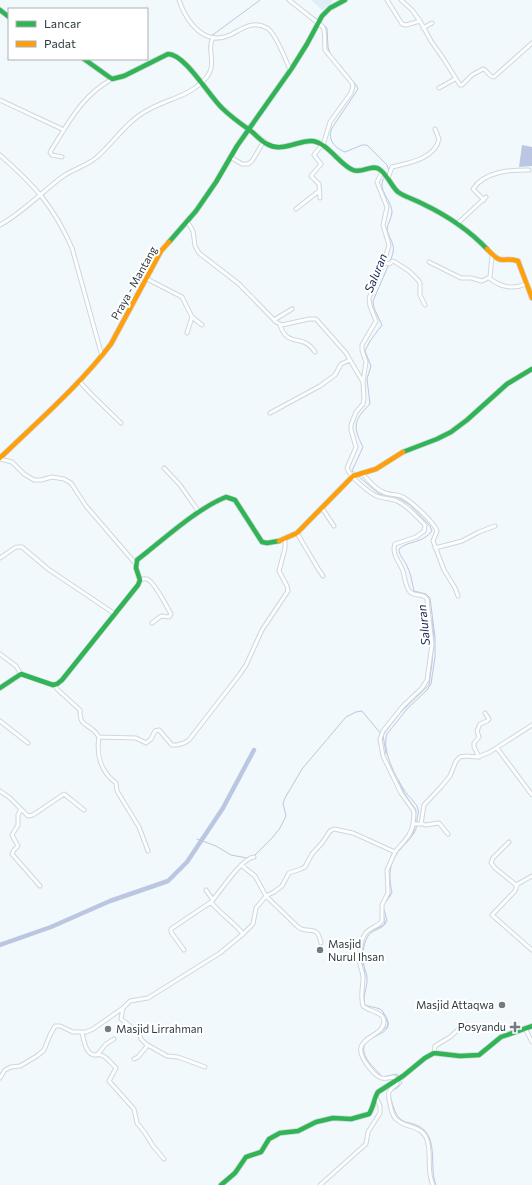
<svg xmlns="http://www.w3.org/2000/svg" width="532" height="1185" viewBox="0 0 532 1185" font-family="Commissioner,sans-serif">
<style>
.built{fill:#dfeef4}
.water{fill:#bbc7e2}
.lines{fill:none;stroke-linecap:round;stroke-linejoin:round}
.stream{stroke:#bbc7e2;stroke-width:1}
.river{stroke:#bbc7e2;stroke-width:4.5}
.street-casing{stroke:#cfd7da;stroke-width:5}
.fast-casing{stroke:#cfd7da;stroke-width:6}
.slow-casing{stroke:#cfd7da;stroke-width:6}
.street{stroke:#fdfeff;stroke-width:3}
.fast{stroke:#30b455;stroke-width:4.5}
.slow{stroke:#ff9f0a;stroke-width:4.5}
.poi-dot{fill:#737d81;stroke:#fff;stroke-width:1.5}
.labels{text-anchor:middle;stroke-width:4;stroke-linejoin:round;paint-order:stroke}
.street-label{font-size:11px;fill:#2f3a3f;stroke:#fff}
.poi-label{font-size:11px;fill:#2f3a3f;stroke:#fff;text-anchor:start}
.water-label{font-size:12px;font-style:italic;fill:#192655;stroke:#fff}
</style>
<rect width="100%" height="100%" fill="#f2f9fc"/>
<path class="built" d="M311,0H333L330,5L322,10Z"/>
<path class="water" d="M522,145L532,147V166L519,167Z"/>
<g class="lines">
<path class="stream" d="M303,9L318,20
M320,22L327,28L328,47L331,56
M211,36L214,34L260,0
M339,64L356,85L358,89L332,128C327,140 335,148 345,152L362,145H367L387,165L389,171
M385,177C375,188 392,200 392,212C392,218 387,224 387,230C392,244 397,246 390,261
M354,472L352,471L363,447C352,426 354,420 370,404L367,379L371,366L365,351L370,341L382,325L374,308L373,301L389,264
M358,476L379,494L399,498L410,505L430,526L432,531C422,544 409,540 399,549C399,556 404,559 407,566C411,573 412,583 414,591L426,594L430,598L435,637V657L431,684L427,690L407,709L387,734C381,750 397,781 407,794C410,798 417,804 418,809C419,811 418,815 417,818C417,823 417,828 414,833C408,844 395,850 391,866C389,875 390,883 392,893L383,906
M386,754L383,735L399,714L429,685L432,663L434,637L432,620
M399,781L404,793L416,810L415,823
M410,835L413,833L415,826
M197,839L216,846L231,855L247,858L255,855L272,838L280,828L286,816L283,803L285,798L302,769L346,717L356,712L362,711L381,734
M389,885L390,896
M384,909L387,921C381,932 371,928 367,938C363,945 362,957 364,965C364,969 367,973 367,977C368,986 362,996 365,1005C370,1007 375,1007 380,1009C383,1011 386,1016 387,1019C395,1038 360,1033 364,1052C366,1062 376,1069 382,1077L397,1074L398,1077
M371,931L384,925L385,921L383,914
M363,966V941
M363,991L365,976L364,969
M379,1033L387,1027L388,1023L383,1013
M400,1080L402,1083L397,1088L391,1091C389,1096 392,1101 393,1106C401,1129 409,1118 423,1129C438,1141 429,1170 436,1185
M395,1087L398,1086L399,1082L398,1080
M397,1118L403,1121"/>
<path class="river" d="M0,945L51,927L110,901L168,881L187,862L223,808L254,750"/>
<defs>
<path id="street" d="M179,0C186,21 204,47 230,35C242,29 252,20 267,28C275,32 286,60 290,70
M289,0L323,27C326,34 324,42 325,50L352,83L353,86L351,93L330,122L324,142L314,155L321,164L311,176L319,184L320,198
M387,0L402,24L406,25L420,21L431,41L443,58L460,85H462L472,75L483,69C488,70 488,77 494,77L532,43
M401,0L412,10L420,21
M423,28L432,23
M439,88L455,79
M0,100L64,130
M0,155C34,185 53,205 72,248L102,356
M62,157L52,155L50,152C68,124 81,96 112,79
M230,157L242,164H248L252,161L264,141
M382,172L377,182L387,207L383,225L389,245L384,262L369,298L370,306L376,321L362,345V350L366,362L363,382L364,398L363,404L356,412L351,425V430L356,447L347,468C350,477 370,494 379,497C385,499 391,498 397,501C408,506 417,517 425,525L424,531L416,537L395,544C391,553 400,563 403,571C405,578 405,586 410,592C416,597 423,593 427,599L432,644L427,680L422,688L403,706L383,731L380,739L383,756L401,793L413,810L414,814L413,824
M388,178L392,167C408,163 435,159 439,139L435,129
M484,200L473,189C485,171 510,170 529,170
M296,209L319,191
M187,221L193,231L195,246L199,253L239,284L276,322L282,325L309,319H316L346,353L350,360L341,364L335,375L320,386L270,413
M458,223L486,197
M0,225C21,214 42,192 62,177C73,169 87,166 97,157C114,142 127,121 148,110C167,99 191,96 206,78C218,64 206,49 213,38
M384,262L389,264L393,261L395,262L409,271L419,281L420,284V295L425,305
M429,262L461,278H471L482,281L490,277L492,256
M489,278C501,287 512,290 526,284
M147,279L182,297L192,317L187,333
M192,317L202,325
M274,320L292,309
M280,325C288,349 302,332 315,352
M350,360L363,382
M79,381L91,394L121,423
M0,459L12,462L24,474L34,480H41L52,477L64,479L71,483L86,506L135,563
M164,468L180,485L199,512
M362,473C368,480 374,488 383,492C388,495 395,494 401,496C410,500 434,522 437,531L433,541L444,570L455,588L458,596
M322,508L334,526
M297,533L317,567L323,576
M435,548L462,541L479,532L495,526
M0,558L16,547H22L48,569L115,614
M140,580C143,579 144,578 147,579C154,581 167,607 171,614L169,617L161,616L152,623
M0,654L16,666L21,674
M55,685L57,689L80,710C80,724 83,722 93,730C95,731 97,734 99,737L136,738L146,743L151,739L155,731L159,730L172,745H177L184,743L189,740L240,674L246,665L262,630L288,591L287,586L279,571L285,548V539
M0,721L28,743
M99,737C96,755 101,772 116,783L117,791L139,827L148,851
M497,748L532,795
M479,757L474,747V743L479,737L477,731L480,724L487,721L489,719L485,713
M0,791L10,798L28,816L33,815L64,794L84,810
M21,809L18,815V825L12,835L18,846L14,850L12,854L40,886
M421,823L425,825L439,823L448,834
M509,842L493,858L491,863L495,868L516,885L532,876
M395,852C401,844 412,835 413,824H421L424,805L440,788L450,776L456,761L460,757L466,756L478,757L490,752L532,725
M241,865L255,876L266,896L298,927C309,935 317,923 321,943
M517,885L515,891L492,915L532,950
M206,890L213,900
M243,934C234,922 220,914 211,902C220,892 242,858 254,857
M184,950L171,932V929L211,902
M123,1008L121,1019L139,1033L141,1039L146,1044L167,1056L178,1057L205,1067
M525,1028L532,1042
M82,1033C84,1040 85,1053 94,1055C96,1055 98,1054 101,1055C106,1056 112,1064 116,1068L109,1081L134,1109L137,1123L145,1133L153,1146L164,1159
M434,1053L435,1046L450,1037L461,1027L467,1025
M97,1055L106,1044L114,1039
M134,1059L138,1057L148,1045
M0,1078L5,1070L11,1067L20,1066L37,1056L44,1050L50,1035L55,1026H60L73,1032H86L93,1029L123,1008L130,1001L148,998L220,953L243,934L253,924L256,908L266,896L274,892L282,886L289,873L301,869L305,867L312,854L322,843L330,831L334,829L353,833L395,852L387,870L388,893L382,905V921C377,927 369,928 365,934C360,941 359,957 360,965C361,969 363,973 363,977C363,987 360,996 363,1006C368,1011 384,1012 384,1021C384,1041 339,1035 374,1073C381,1080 385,1079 394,1077L397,1080V1084C388,1091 387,1092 390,1104C391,1109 392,1115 395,1118C404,1129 422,1124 427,1140C432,1154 426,1171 433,1185
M320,1185L366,1144L368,1132L380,1113V1106L376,1097"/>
<path id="fast" d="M0,10L9,17
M84,59L112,79L124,76L168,54C185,54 209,96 222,108C231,117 241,124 251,131C256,135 261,141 267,144C282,153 298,140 312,141C327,142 340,165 353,170C362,174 371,164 379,169C388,175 391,186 398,192C405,197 416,200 423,204C448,216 468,229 487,249
M292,68L307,44L322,16L330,8L345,0
M169,242L196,211L216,182L237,146L292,68
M403,452L437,439L451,432L467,420L507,384L532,369
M0,688L21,674L53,685L57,684L62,680L138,585L140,580L136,568L137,560C163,540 196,509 226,497L235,500L262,542L267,543L279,541
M221,1185L235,1173L246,1157L261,1152L269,1139L280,1133L298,1131L316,1122L333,1118L351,1119L369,1114C374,1106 374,1098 378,1092L403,1076L425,1058L434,1053L460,1056L479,1055L501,1037L532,1026"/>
<path id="slow" d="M487,249C504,267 500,256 518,261L532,298
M0,458C38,421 79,386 111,344L161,251L169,242
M279,541L297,533L353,476L376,469L403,452"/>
</defs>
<use href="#street" class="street-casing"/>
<use href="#fast" class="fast-casing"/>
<use href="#slow" class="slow-casing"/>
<use href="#street" class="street"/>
<use href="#fast" class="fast"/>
<use href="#slow" class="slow"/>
</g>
<g class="poi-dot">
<circle cx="320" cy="950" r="4"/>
<circle cx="502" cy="1005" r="4"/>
<path d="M513 1021h4v4h4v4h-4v4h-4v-4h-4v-4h4z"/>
<circle cx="108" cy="1029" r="4"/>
</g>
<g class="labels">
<g class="street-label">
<text transform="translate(134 283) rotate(-61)" y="4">Praya - Mantang</text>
</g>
<g class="poi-label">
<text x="328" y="948">Masjid<tspan x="328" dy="13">Nurul Ihsan</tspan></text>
<text x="494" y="1009" text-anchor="end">Masjid Attaqwa</text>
<text x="506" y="1031" text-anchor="end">Posyandu</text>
<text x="116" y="1033">Masjid Lirrahman</text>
</g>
<g class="water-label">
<text transform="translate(376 273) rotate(-68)" y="4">Saluran</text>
<text transform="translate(424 625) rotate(-96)" y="4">Saluran</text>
</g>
</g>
<rect x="8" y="8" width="140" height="52" fill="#ffffff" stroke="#acb0b2"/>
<rect x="16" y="21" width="20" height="6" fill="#30b455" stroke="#acb0b2"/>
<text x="44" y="28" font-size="12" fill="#2f3a3f">Lancar</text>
<rect x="16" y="41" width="20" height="6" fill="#ff9f0a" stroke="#acb0b2"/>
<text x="44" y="48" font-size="12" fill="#2f3a3f">Padat</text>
</svg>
